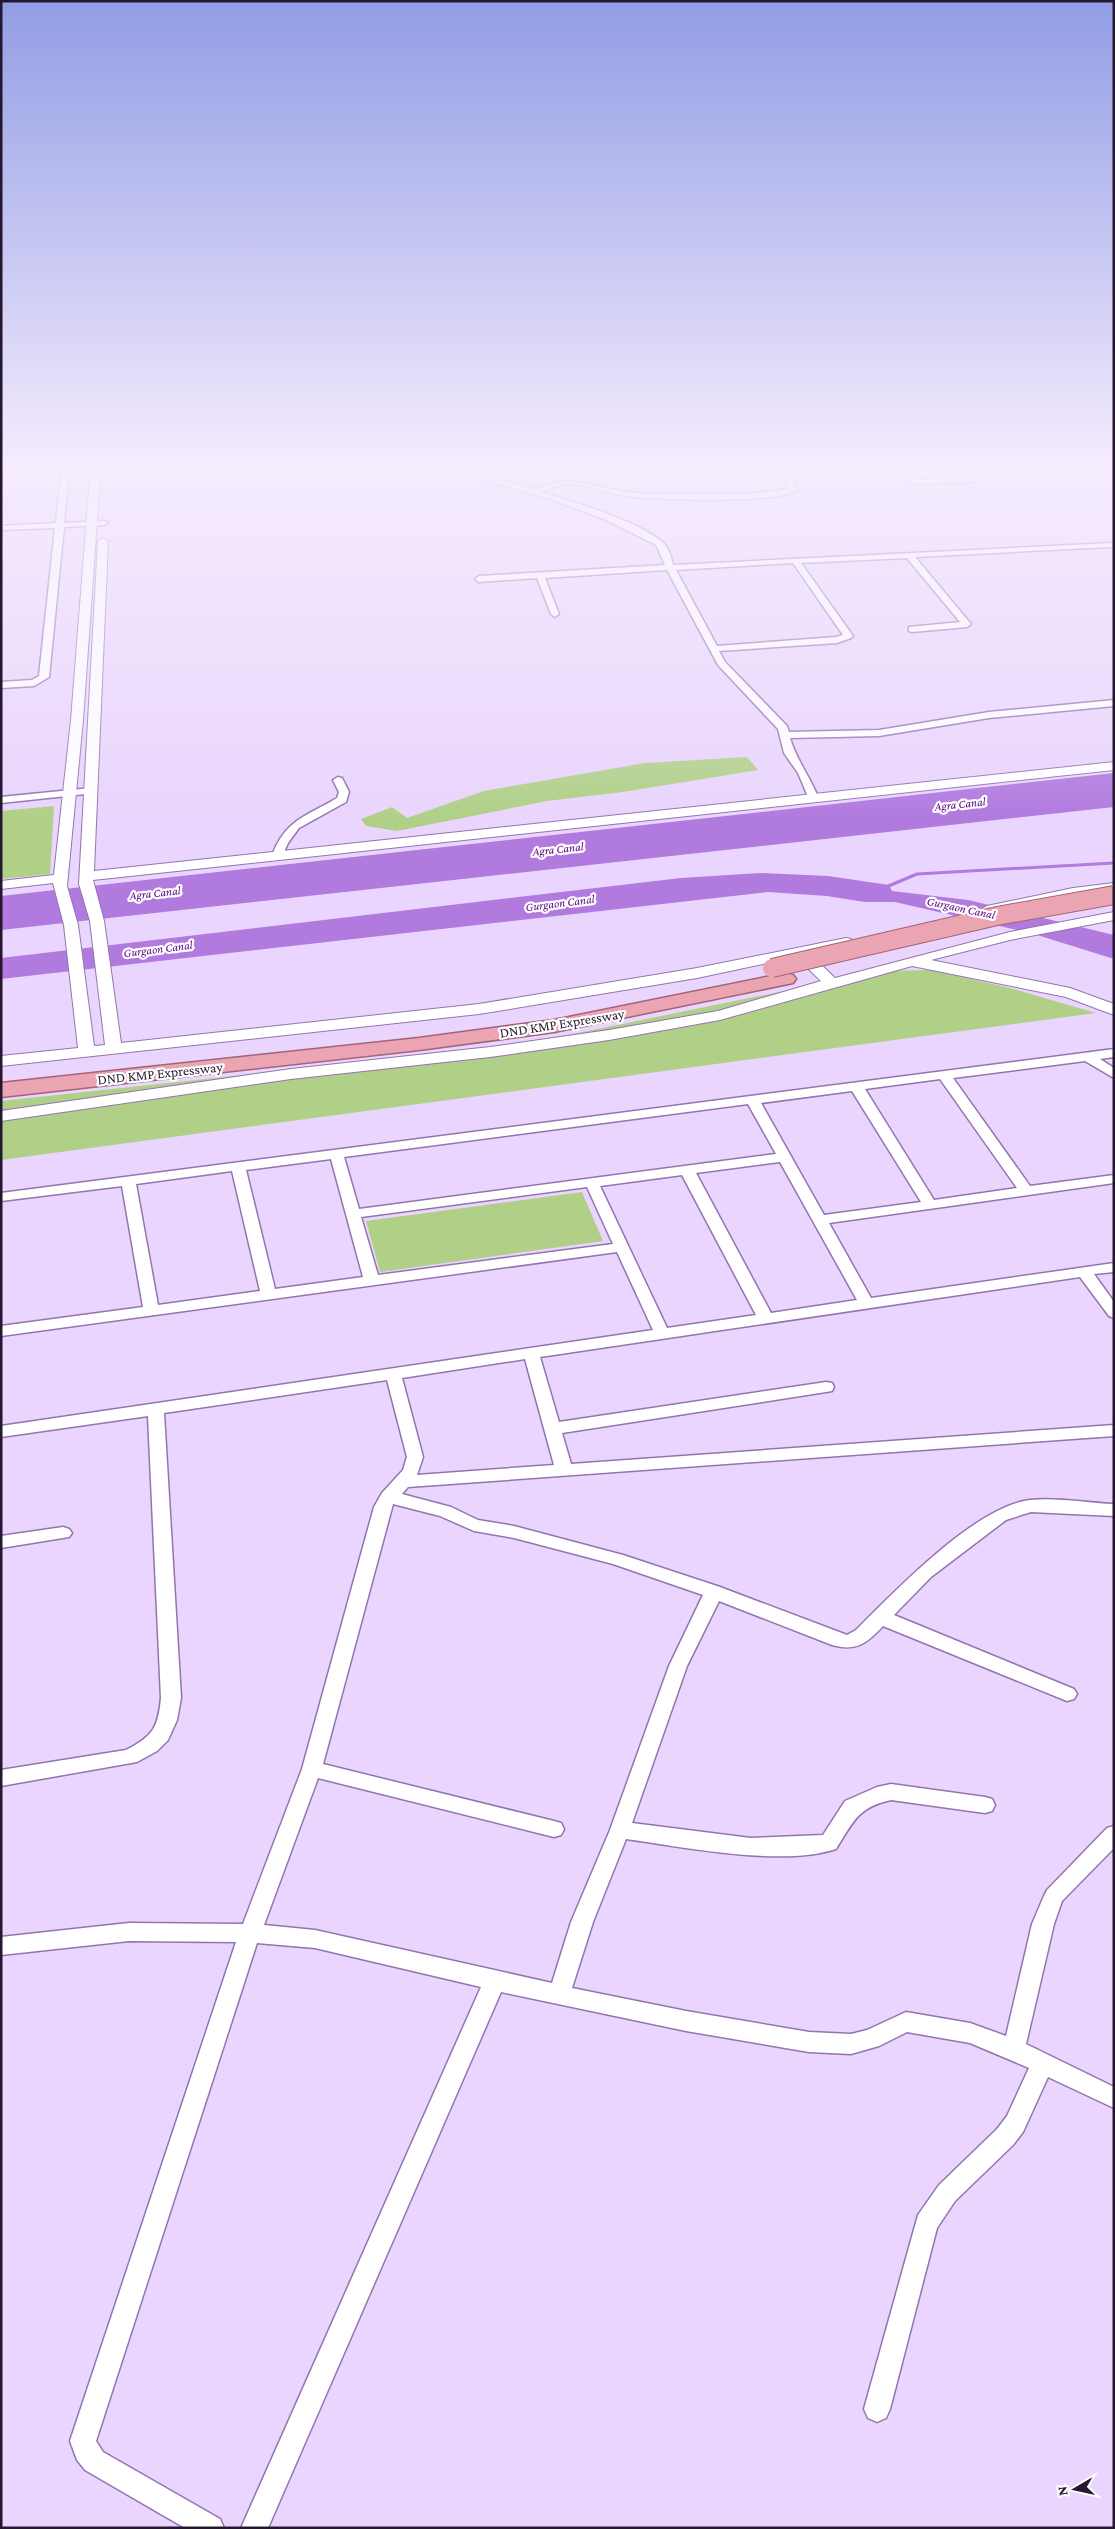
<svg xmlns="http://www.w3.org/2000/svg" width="1115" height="2529" viewBox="0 0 1115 2529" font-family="'Crimson Pro',serif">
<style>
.green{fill:#b0d088}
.water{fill:#b17adf}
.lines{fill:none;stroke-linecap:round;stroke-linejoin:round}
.stream{stroke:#b17adf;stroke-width:3}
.minor-casing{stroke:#9474b0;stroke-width:3}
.tertiary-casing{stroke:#9474b0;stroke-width:2}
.trunk-casing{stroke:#a26477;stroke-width:3}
.minor{fill:#fff;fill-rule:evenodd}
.tertiary{fill:#fff;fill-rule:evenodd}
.trunk{fill:#eba4b2;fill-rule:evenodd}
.trunk-bridge-casing{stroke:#a26477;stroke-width:20;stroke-linecap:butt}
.trunk-bridge{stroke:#eba4b2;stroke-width:18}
.labels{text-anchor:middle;stroke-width:4.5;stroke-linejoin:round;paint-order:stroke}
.far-water-label{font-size:12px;font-style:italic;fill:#5a0386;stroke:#fff}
.street-label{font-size:14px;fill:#24172f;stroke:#fff}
</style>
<rect width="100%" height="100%" fill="#e9d5fd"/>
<path class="green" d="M747,757L758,770L623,792L547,801L397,831L366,826L361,819L392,807L407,818L484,791L645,763Z
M54,806L50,874L1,879V811Z
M932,970L1010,988L1096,1013L1,1160V1101L493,1048L578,1033L882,971Z
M582,1192L603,1241L380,1272L366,1221Z"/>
<path class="water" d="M1114,773V807L1,930V896Z
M760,873L828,876L889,885L892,891L968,900L1114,935V959L1034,934L895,902H865L827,896L768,892L1,979V958L681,878Z"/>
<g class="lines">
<path class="stream" d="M886,887L917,874L1114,863"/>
<defs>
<path id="minor" d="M62,465H70L64,523L104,521L108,523L104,525L64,527L49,677L34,686L1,688V682L32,680L39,676L55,528L1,530V526L56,523Z
M436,465H449L532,489L567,480L625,492L652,494H748L789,489L782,474L785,465H793L790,474L797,490C778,504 654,500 626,496C608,494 584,483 566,484C558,485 549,489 541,492C574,502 635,520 661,541C669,547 671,556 673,565L1113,543L1114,546L1110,547L915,557L971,624L967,627L912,632L909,631V627L960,622L907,558L801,563L853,636L851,638L837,643L719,651L725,662L787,726L789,732L879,730L989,712L1114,700V706L989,718L879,736L790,738C796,759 810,777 818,797L817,799H809L798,773L784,753L778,729L718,665L667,570L545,578L559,614L555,617L551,614L537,578L479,582L475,579L479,576L665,565L656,545L604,519L550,499ZM793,563L843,635L836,637L717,646L676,570Z
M896,465H904L912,477L918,480L973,478L977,480L973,482L917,484L906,481Z
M338,777L342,778L349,792L346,802L299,828L288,843L282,857H274L272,855C286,819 307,816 337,798L339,792L333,780Z
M91,788L96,791L95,793L1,803V797Z
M1114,1049V1057L1100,1059L1114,1068V1078L1085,1061L953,1078L1030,1186L1114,1175V1183L829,1223L871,1298L1114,1263V1272L1094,1274L1114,1302V1318L1109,1316L1080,1277L540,1357L559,1422L826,1382L832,1383L834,1387L832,1391L826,1392L562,1433L571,1464L1114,1425V1436L408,1487L402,1494L451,1507L478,1520L514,1526L623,1555L720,1587L847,1635L856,1630C894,1592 976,1506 1030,1500C1056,1497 1088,1503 1114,1504V1516L1031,1512L1006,1520L931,1577L894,1615L1074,1689L1077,1694L1074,1699L1067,1701L883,1626C867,1643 857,1652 832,1645L719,1601L687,1666L632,1823L751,1838L823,1835L845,1801L877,1787L891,1784L985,1797L992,1799L995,1805L992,1811L985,1813L891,1800C858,1807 853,1822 836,1849C782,1867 683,1847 626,1839L593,1922L572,1988L686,2011L809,2032L851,2034L867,2030L906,2012L970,2023L1006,2036L1032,1924L1044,1896L1047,1890L1107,1828L1114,1826V1848L1062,1901L1054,1924L1026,2044L1114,2087V2108L1048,2077L1023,2132L1013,2145L955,2201L937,2228L890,2409L886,2418L877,2422L868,2418L864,2409L918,2215L939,2185L997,2129L1007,2116L1029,2068L970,2043L907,2032L879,2046L851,2054L809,2052L686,2031L501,1992L268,2528H241L481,1987L315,1948L257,1943L96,2441L103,2452L220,2519L224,2528H185L85,2470L77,2460L70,2441L236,1942L129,1941L1,1955V1937L129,1923L243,1924L302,1769L374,1507L382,1493L403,1470L407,1457L387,1380L164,1413L181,1698L177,1720L168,1740L157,1751L137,1762L1,1786V1770L126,1750C153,1736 158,1728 161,1698L148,1416L1,1437V1426L653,1330L617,1252L1,1336V1326L143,1307L122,1186L1,1201V1193ZM940,1079L1017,1188L934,1200L865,1089ZM852,1091L921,1202L824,1215L761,1103ZM748,1104L776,1154L359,1209L344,1157ZM331,1159L363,1277L275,1289L246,1170ZM780,1162L857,1300L771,1313L696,1173ZM232,1171L260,1291L158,1305L136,1184ZM682,1175L756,1315L667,1328L600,1186ZM587,1187L613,1244L378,1275L361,1217ZM525,1359L554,1465L417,1475L423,1457L402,1378ZM393,1504L440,1516L474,1531L514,1538L613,1564L703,1595L669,1666L610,1830L571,1922L552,1983L315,1930L264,1925L318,1778L554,1837L561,1835L564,1829L561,1823L554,1821L323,1764Z
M63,1527L69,1529L72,1533L69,1537L1,1548V1536Z"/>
<path id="tertiary" d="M91,465H101L83,720L67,886L78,925L94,1046L105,1045L90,921L79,884L98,541L103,538L108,541L94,871L1114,762V770L93,880L104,921L121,1043L479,1004L697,968L846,938L851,939L853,942L851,945L810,954L835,978L1010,932L1114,912V920L1010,940L931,960L1070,988L1114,1004V1015L1066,997L912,966L720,1020L609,1040L490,1057L291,1079L1,1121V1111L291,1069L490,1047L609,1030L718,1011L821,981L796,957L697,978L479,1014L1,1066V1056L78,1048L64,925L53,883L1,889V881L54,875L71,720Z
M1114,883V891L1073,896L987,914L980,910L987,906L1073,888Z"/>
<path id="trunk" d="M786,973L793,975L796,979L793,983L554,1032L419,1050L1,1097V1083L419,1038L554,1020Z"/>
</defs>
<use href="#minor" class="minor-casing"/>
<use href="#tertiary" class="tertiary-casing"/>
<use href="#trunk" class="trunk-casing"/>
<use href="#minor" class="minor"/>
<use href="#tertiary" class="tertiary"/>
<use href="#trunk" class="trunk"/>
<defs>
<path id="trunk-bridge" d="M772,968L997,916L1114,895"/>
</defs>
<use href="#trunk-bridge" class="trunk-bridge-casing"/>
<use href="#trunk-bridge" class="trunk-bridge"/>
</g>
<linearGradient id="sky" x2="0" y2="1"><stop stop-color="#929de4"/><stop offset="0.57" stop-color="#f5ecfe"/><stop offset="1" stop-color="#f5ecfe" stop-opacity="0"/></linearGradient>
<rect width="1115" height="819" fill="url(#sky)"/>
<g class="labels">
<g class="far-water-label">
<text transform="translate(960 804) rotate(-6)" y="4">Agra Canal</text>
<text transform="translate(558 849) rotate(-6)" y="4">Agra Canal</text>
<text transform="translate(155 893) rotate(-6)" y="4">Agra Canal</text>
<text transform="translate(560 903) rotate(-7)" y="4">Gurgaon Canal</text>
<text transform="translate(961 908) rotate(12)" y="4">Gurgaon Canal</text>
<text transform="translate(158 949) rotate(-7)" y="4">Gurgaon Canal</text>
</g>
<g class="street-label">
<text transform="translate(562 1023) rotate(-9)" y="5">DND KMP Expressway</text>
<text transform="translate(160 1073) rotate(-6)" y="5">DND KMP Expressway</text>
</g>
</g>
<rect width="1115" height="2529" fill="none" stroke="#24172f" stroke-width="5"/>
<g transform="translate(1075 2489) rotate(261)" stroke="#ffffff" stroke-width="4" paint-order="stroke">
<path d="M0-4L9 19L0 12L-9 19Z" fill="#24172f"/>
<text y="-8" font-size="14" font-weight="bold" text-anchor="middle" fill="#24172f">N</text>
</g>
</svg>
